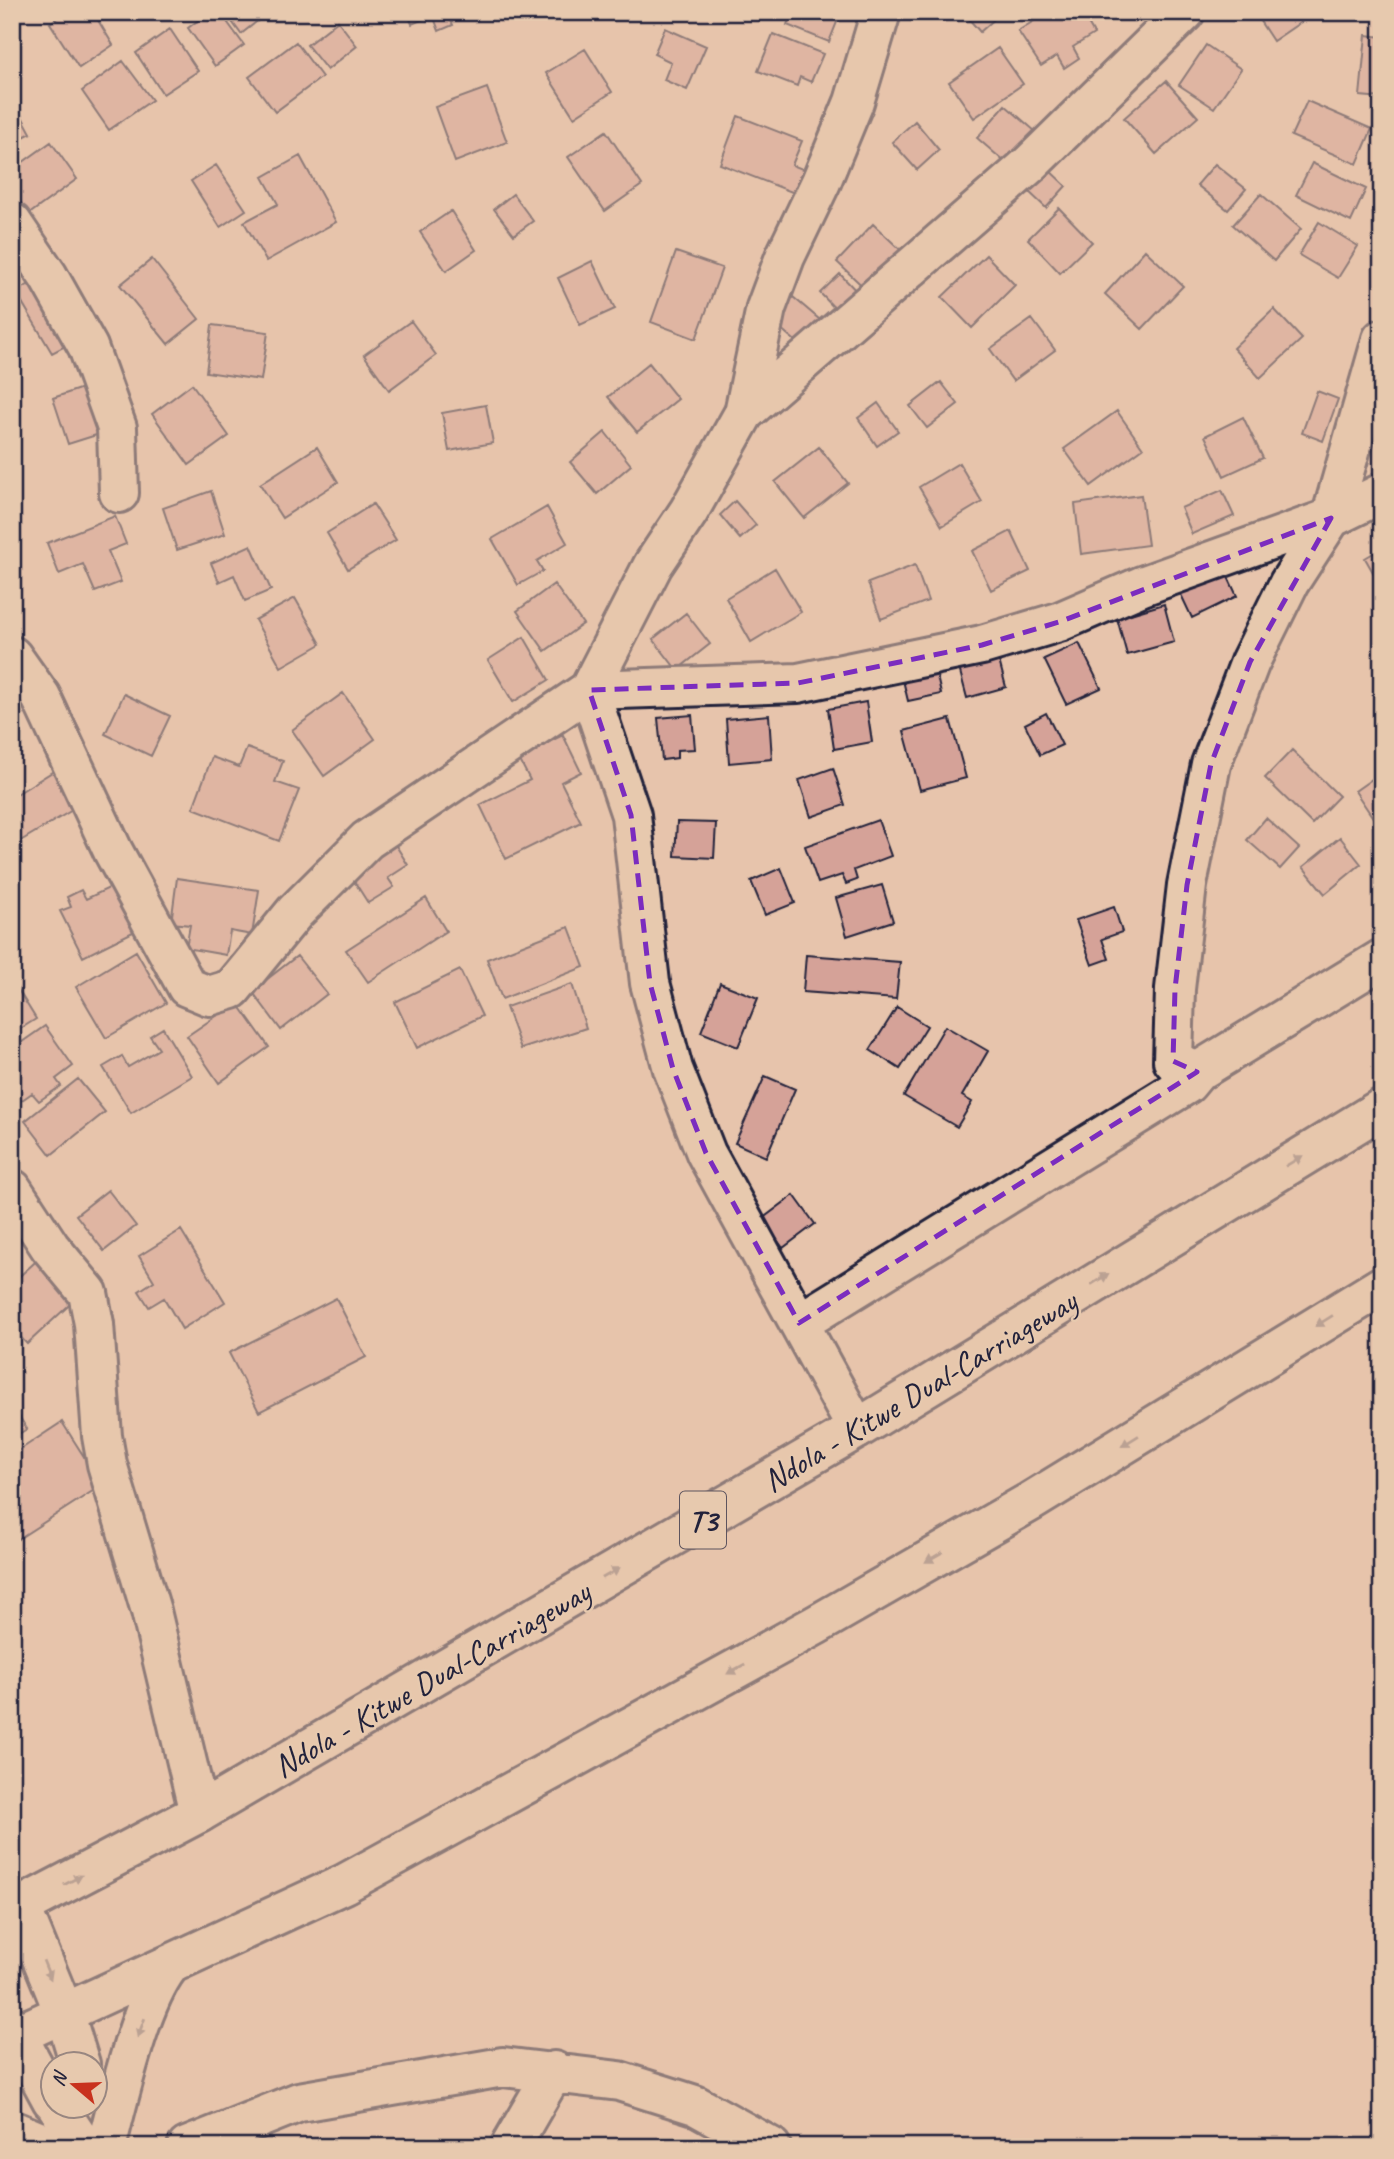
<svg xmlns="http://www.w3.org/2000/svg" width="1394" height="2159" viewBox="0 0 1394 2159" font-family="Caveat,sans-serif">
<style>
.building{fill:#d5a298;stroke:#22223b;stroke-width:2}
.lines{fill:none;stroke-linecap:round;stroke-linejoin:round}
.minor-casing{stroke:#22223b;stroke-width:44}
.highway-casing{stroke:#22223b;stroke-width:44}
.minor{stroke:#e7c9ae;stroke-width:38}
.highway{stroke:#e7c9ae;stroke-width:38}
.oneway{fill:#847674}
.marked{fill:none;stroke:#7b2cbf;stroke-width:5;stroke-dasharray:14 9;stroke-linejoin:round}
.labels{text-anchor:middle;stroke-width:5;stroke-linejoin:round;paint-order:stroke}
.shield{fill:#e7c9ae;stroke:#5d545e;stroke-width:2}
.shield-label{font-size:32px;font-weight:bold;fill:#22223b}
.street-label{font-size:33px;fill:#22223b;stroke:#e7c9ae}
</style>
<rect width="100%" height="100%" fill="#e7c4ac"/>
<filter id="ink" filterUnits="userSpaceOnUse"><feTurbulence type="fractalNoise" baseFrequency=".0143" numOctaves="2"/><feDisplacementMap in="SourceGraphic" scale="14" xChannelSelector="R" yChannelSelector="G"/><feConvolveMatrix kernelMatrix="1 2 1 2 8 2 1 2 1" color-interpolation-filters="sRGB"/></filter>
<g filter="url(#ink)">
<path class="building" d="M66,12H93L113,45L79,68L50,23Z
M209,12H220L244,45L215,66L188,28Z
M225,12H269L241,34Z
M407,12H459L449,16L453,25L439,31L433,15L412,24Z
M792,12H841L829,42L787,25Z
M963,12H996L999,15L980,32Z
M1048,12H1081L1094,34L1073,47L1079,58L1064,68L1057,56L1041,66L1018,31Z
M1254,12H1299L1304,20L1273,41Z
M338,21L357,46L327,70L307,45Z
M665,28L706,46L687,90L664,80L671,62L654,54Z
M170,29L198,71L163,94L136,53Z
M773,34L823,54L811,82L800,77L797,86L758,71Z
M1366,35L1382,37V98L1360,96Z
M296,42L322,77L275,112L249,77Z
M1206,45L1241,69L1214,108L1179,85Z
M998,48L1023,84L974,118L949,82Z
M585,49L612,92L574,117L546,73Z
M123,61L152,100L109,130L82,91Z
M1166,81L1198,117L1156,154L1124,118Z
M487,88L507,142L455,162L435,107Z
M12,98L31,133L12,143Z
M1307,101L1372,129L1357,164L1291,136Z
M1005,105L1035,131L1006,163L977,138Z
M738,116L802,141L792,165L805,170L797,194L720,164Z
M915,121L939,150L917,170L892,142Z
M606,131L642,185L605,211L568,157Z
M51,142L77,179L29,214L12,190V170Z
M300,156L336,222L266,261L244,222L278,204L263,177Z
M1312,163L1366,189L1351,222L1296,195Z
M1215,164L1246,189L1228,210L1197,185Z
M216,165L246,210L220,227L191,181Z
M1046,167L1066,186L1046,208L1026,189Z
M513,194L533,221L514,235L494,209Z
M1261,194L1301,229L1274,261L1233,225Z
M1059,208L1092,242L1060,273L1028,239Z
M451,211L476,250L446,271L420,232Z
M1319,222L1358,246L1338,278L1299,255Z
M873,224L907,256L872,295L837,262Z
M1145,250L1183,286L1142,329L1105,294Z
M676,252L722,268L696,339L651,322Z
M986,255L1015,285L972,328L942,297Z
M152,259L199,319L168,344L120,285Z
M592,261L615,309L580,325L558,278Z
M840,274L863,298L843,317L820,293Z
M43,276L71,343L52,353L16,292Z
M793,297L820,320L800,345L773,322Z
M1274,309L1302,339L1260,378L1233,348Z
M1032,319L1055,350L1013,381L990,349Z
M411,321L436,355L389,390L364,355Z
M212,325L268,332L261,380L206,372Z
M649,363L678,399L637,432L608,397Z
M941,382L958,404L927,428L910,406Z
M94,384L109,431L68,444L53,398Z
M192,384L229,436L189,465L152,414Z
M1317,391L1338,399L1323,441L1302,433Z
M878,403L898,431L877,446L858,418Z
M486,405L493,443L449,451L442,413Z
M1117,411L1143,448L1091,486L1064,449Z
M1243,417L1263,458L1224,476L1205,436Z
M605,432L631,465L597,494L570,462Z
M317,447L338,482L282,518L260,484Z
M819,447L848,483L804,518L775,482Z
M959,463L982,502L942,526L919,487Z
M1222,490L1234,516L1192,534L1181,508Z
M211,491L225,534L177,550L163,508Z
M1141,495L1148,545L1081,554L1075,504Z
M735,501L756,525L740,539L720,515Z
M373,504L396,540L348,569L327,533Z
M547,507L567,543L537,561L543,571L518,585L492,539Z
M115,516L126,544L108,551L121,582L95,592L83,564L59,574L47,543Z
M1011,531L1030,571L991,590L972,551Z
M251,545L271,590L245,601L234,575L219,582L211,563Z
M1382,548V579L1378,581L1365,558Z
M1221,562L1237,596L1192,618L1176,584Z
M915,565L928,601L881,619L868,583Z
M775,568L801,612L751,642L726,598Z
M554,584L583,624L545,651L517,611Z
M295,598L321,644L281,667L255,620Z
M1164,604L1174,642L1127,655L1117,618Z
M686,613L710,644L677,670L653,639Z
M524,637L549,680L513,702L488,660Z
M1079,643L1101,688L1066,704L1044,659Z
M997,653L1006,687L967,698L958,664Z
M936,672L941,694L908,701L903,680Z
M343,693L375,739L324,776L292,730Z
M124,694L170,716L151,756L105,734Z
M866,702L872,742L834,749L828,709Z
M1046,713L1062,745L1040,755L1025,724Z
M692,715L695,749L677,750V758L662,760L658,718Z
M769,715L772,759L729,763L726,719Z
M950,719L966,778L920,790L904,731Z
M563,735L581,772L561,782L581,822L506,859L480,805L530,780L518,757Z
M247,748L283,761L275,782L299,790L279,841L193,808L212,757L239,767Z
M1292,750L1339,796L1312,824L1265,778Z
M833,768L845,805L811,817L799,780Z
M57,769L79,806L12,846V797Z
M1382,772V831L1355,791Z
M1266,818L1299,848L1280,869L1247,840Z
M878,820L891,856L854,870L857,880L846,884L842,875L818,883L805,846Z
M677,822L716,823L714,858L675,856Z
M1340,837L1361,864L1325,894L1303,867Z
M395,844L408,865L388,878L394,887L368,903L349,873Z
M781,868L795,903L765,915L751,881Z
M177,878L259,890L252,935L230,931L226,955L186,948L190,925L171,923Z
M882,885L893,921L847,936L836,898Z
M113,886L135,931L83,957L60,911L71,907L67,897L81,890L86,899Z
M426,898L446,931L368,982L346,950Z
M1114,907L1122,932L1102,939L1109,959L1092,965L1076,920Z
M569,927L584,967L502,999L487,959Z
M136,951L166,1003L106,1038L76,987Z
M806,955L900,962L896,999L803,992Z
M297,956L327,994L281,1030L252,991Z
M460,970L482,1016L417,1048L395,1002Z
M12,980L36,1019L12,1034Z
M720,983L758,998L738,1047L701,1032Z
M572,984L586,1028L521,1049L506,1007Z
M237,1002L269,1047L219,1083L187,1036Z
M897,1007L927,1026L900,1069L870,1050Z
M45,1026L73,1066L56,1079L61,1086L39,1101L32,1093L12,1107V1049Z
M945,1026L988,1051L962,1096L972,1102L957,1127L904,1096Z
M163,1028L192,1076L131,1113L103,1067L122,1056L128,1067L159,1049L150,1036Z
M765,1076L795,1089L766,1157L735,1143Z
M78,1079L105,1112L51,1155L25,1121Z
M108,1190L136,1226L104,1251L76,1215Z
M794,1195L815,1224L783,1248L762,1219Z
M181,1230L225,1302L182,1329L164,1298L149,1307L139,1291L154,1281L139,1256Z
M43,1255L80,1295L27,1344L12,1328V1283Z
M336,1298L366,1357L259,1412L229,1353Z
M12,1405L27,1429L12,1438Z
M62,1422L102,1485L12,1543V1455Z"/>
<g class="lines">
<defs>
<path id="minor" d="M1185,12L1030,164L744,413L689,511L653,565L589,690L798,683L982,645L1059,622L1142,586L1331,518L1382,493
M12,223L48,276L88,347L117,428L119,493
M744,413L766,308L785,257L821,182L854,102L881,12
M12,656L41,697L113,851L187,987L209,996L232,989L295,912L367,840L589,690L631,815L650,983L673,1069L706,1153L857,1429
M1197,1072L1382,959
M12,1189L50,1247L88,1293L94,1324L102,1436L107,1464L151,1611L199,1813
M799,1323L1187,1084L1197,1072L1173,1061L1175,989L1187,885L1211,764L1250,662L1289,583L1331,518L1382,339
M21,1907L65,2015L80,2064
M12,2026L52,2100
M57,2106L84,2147
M187,2147L299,2102L503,2067L619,2081L695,2105L771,2147
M510,2147L554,2071"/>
<path id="highway" d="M12,1911L199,1813L857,1429L1382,1108
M12,2037L344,1884L816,1625L1030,1502L1382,1286
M12,2130L53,2147
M106,2147C119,2098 139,2004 169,1966"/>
</defs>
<use href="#minor" class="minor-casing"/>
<use href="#highway" class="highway-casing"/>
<use href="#minor" class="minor"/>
<use href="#highway" class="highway"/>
</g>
<defs><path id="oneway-solid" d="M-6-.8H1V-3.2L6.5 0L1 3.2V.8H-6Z" transform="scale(1.75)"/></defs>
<g class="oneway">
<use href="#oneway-solid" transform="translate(1294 1161) rotate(-31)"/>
<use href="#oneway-solid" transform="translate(1100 1279) rotate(-32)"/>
<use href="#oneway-solid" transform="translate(1324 1321) rotate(148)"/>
<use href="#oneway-solid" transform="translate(1130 1441) rotate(148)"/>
<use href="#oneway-solid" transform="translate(934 1557) rotate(150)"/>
<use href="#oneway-solid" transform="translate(611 1573) rotate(-30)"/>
<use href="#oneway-solid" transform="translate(736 1669) rotate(151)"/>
<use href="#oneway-solid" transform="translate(73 1880) rotate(-28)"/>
<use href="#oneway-solid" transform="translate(47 1970) rotate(68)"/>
<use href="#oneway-solid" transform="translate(141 2028) rotate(111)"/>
</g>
</g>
<path d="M0 0H1394V2159H0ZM1331,518L1250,662L1211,764L1187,885L1175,989L1173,1061L1197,1072L799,1323L706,1153L673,1069L650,983L631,815L589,690L798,683L982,645L1059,622Z" fill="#e7c4ac" fill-opacity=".55" fill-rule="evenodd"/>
<path class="marked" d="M1331,518L1250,662L1211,764L1187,885L1175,989L1173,1061L1197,1072L799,1323L706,1153L673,1069L650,983L631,815L589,690L798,683L982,645L1059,622Z"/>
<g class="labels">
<rect class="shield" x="680" y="1491.5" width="46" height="57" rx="5"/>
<g class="shield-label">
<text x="703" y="1531">T3</text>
</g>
<g class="street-label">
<text transform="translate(919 1390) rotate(-31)" y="12">Ndola - Kitwe Dual-Carriageway</text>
<text transform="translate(431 1678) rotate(-30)" y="12">Ndola - Kitwe Dual-Carriageway</text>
</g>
</g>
<rect width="1394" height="2159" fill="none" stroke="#e7c9ae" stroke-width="42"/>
<rect x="21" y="21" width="1352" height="2117" fill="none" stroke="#22223b" stroke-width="2.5" filter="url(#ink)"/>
<g transform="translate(74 2085) rotate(289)"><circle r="33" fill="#e7c9ae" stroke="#988680" stroke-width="2"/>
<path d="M0-5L12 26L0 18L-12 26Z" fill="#c8321e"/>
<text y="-10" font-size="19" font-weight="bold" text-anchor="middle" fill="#22223b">N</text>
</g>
</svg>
